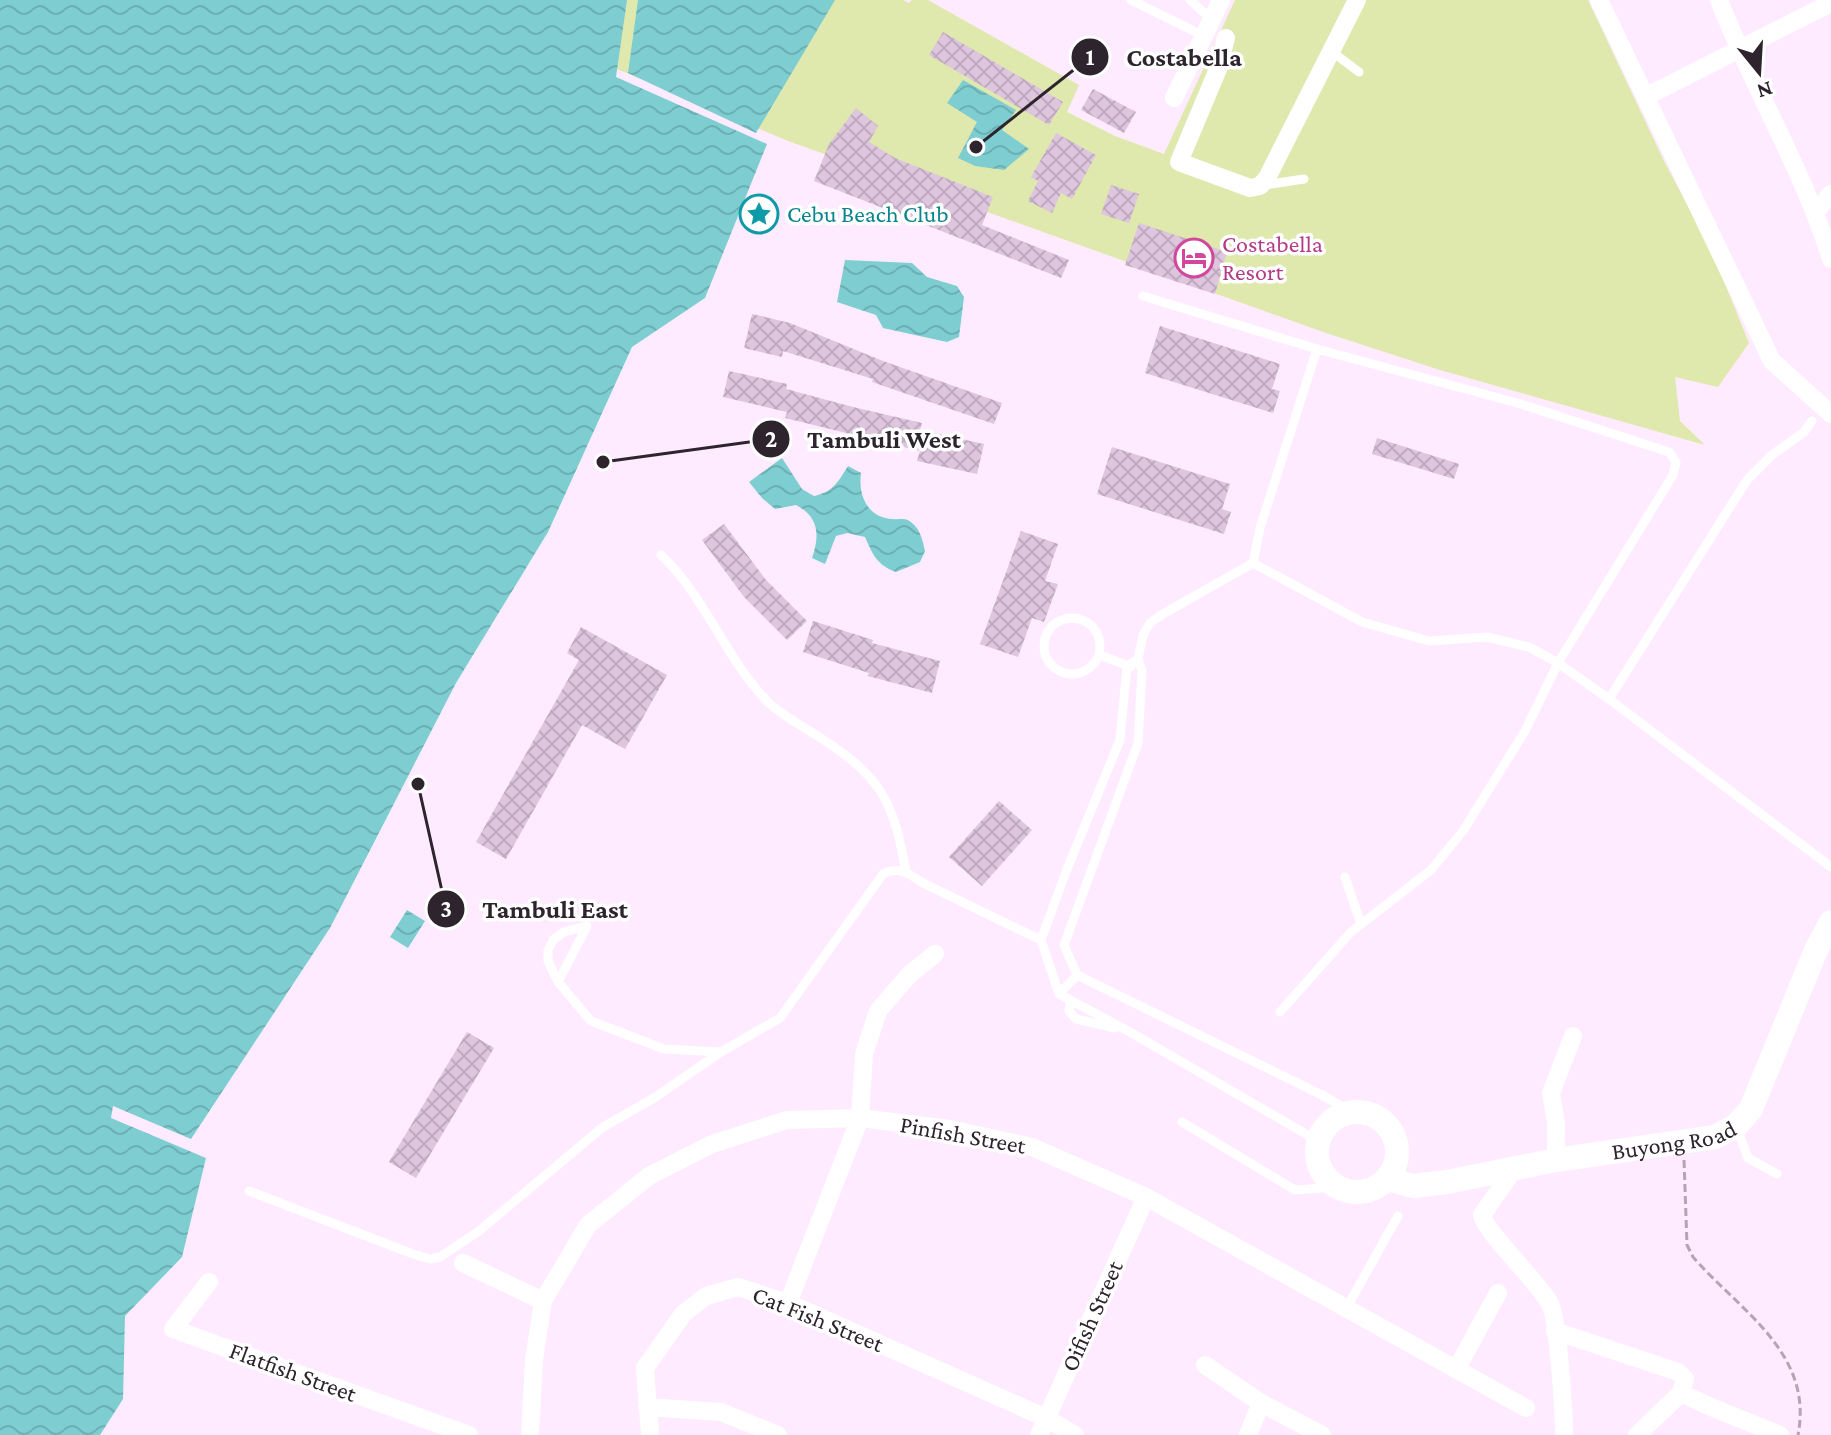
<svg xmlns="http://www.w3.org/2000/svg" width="1831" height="1435" viewBox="0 0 1831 1435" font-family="'Crimson Pro',serif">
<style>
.green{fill:#dfe8ad}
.water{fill:url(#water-waves)}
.building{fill:url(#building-cross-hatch)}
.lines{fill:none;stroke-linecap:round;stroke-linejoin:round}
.path{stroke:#b4a4b4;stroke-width:3;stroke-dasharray:8 4;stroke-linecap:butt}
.lane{stroke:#fff;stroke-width:9}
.street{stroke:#fff;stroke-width:18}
.secondary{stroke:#fff;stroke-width:24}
.labels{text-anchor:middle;stroke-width:7;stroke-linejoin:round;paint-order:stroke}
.culture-label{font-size:24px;fill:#0d838f;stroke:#fff;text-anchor:start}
.hotel-label{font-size:24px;fill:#b23c85;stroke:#fff;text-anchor:start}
.street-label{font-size:24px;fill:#2d242d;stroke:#fff}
.leader{fill:none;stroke:#2d242d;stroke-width:3}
.callout-dot{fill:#2d242d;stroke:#fff;stroke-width:3}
.mark-label{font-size:24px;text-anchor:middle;font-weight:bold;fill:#fff}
.callout-label{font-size:26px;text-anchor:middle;font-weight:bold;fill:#2d242d;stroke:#fff;stroke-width:7;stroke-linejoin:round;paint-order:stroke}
</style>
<defs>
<pattern id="water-waves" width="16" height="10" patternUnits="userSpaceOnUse" patternTransform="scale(2)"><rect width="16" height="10" fill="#7dcdd1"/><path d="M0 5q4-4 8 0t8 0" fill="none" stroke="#6cb0b4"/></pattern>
<pattern id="building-cross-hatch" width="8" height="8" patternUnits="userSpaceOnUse" patternTransform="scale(2)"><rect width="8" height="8" fill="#dec6de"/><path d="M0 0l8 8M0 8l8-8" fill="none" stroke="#bfaabf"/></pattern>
</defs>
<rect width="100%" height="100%" fill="#feebff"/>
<path class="green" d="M602,0H903L909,3L912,0H928L1079,85L1067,112L1115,136L1164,154L1235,0H1588L1664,161L1712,252L1749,343L1718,387L1675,377L1680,421L1705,445L1440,370L1326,333L788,141L572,50Z"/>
<path class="water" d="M0,0H627L616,77L767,144L705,298L632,347L548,532L456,683L330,928L191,1139L113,1106L111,1118L206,1158L182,1257L125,1316L123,1399L100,1435H0Z
M638,0H835L756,133L628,73Z
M963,80L1016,110L1002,130L1029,149L1004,170L975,166L958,158L977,122L947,103Z
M845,260L912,263L927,277L957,286L964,297L959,337L947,342L883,328L876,315L837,302Z
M782,458L802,489L814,496C833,492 838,482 848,466L861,473C858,495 867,518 893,519C901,520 905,517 912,523C920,529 923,541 925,551L920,562L896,572C877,565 873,555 865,537L847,533L836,536L825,564L812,558C820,535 819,517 796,505L775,509L762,498L749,482Z
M407,910L425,921L408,948L390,937Z"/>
<path class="building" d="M943,32L1063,102L1049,125L929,55Z
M1093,89L1136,112L1124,133L1081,110Z
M856,108L878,126L869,142L895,158L993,197L982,225L1069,260L1061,278L814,181L829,144Z
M1056,133L1096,155L1072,199L1061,193L1052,213L1028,201L1038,181L1031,177Z
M1111,185L1139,194L1129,223L1101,214Z
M1139,223L1227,252L1215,294L1125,265Z
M752,314L790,323L883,361L1002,403L994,424L872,382L873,379L783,351L782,357L744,348Z
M1160,326L1280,364L1272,389L1280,391L1273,413L1145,373Z
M729,371L787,384L786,389L853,407L922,423L920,430L984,444L977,474L917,461L920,451L785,418L787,412L723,397Z
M1377,438L1459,464L1454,479L1372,454Z
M1112,447L1230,484L1222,509L1231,512L1224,534L1097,494Z
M724,524L766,580L807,621L787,640L744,597L702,540Z
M1021,531L1058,544L1045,581L1058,584L1044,622L1032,618L1018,657L980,644Z
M813,621L873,640L872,643L940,661L932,693L868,676L869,673L803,652Z
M581,627L667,675L625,749L582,725L506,859L476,842L579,660L567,653Z
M999,801L1032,830L982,886L949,857Z
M467,1032L494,1048L416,1178L389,1162Z"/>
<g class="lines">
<path class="path" d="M1684,1160L1687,1245L1693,1257C1740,1311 1814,1353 1798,1435"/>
<path class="lane" d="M1131,0L1204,36
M1190,0L1212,20
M1331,51L1359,72
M1264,185L1304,179
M1143,296L1317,349L1521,404L1669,452L1676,462L1673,475L1558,663L1525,731L1463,831L1431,870L1351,932L1280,1012
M1317,349L1260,528L1253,563L1163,614L1150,623L1143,635L1138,659L1142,671L1138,743L1064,945L1077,975L1322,1095L1350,1111
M661,555C704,595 724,655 765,699C778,713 799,724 816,735C879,775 893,797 906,872
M1253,563L1362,622L1429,641L1487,637L1529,647L1558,663L1609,699L1831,867
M1044 646a28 28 0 1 1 56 0a28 28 0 1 1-56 0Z
M1100,655L1131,667
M1138,659L1127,666L1120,740L1067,869L1041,940L1059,994L1130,1032L1318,1141
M1609,699L1747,480L1772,455L1804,432L1812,421
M1345,877L1361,924
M558,982L587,926L564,932L553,940L548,950V961L558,982L591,1021L664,1049L721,1052L780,1018L883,874C899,866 908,873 923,883L1041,940
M1059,994L1077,975
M1071,1000L1069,1011L1076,1019L1115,1028
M1182,1122L1295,1190L1337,1187
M1736,1126L1748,1158L1777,1174
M249,1191L413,1254L430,1259L440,1257L479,1231L603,1127L654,1098L721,1052
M1347,1307L1398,1216"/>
<path class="street" d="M1599,0L1772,361L1831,414
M1719,0C1753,88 1803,169 1831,259
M1226,38L1218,69L1179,162L1250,188L1260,186L1267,178L1357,0
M1647,96L1831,3
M1174,98L1221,0
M1816,211L1831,194
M1556,1160V1123L1551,1093L1573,1036
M1514,1169L1482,1215C1485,1232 1538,1281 1550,1304C1558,1318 1564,1413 1564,1435
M463,1263L543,1301
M209,1282L173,1329L469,1435
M788,1303L860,1118L864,1054L878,1011L909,975L935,954
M1555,1331L1678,1372L1685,1379L1681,1393L1637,1435
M1205,1365L1261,1403L1322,1435
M1457,1368L1498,1293
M1681,1393L1711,1407L1780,1435
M647,1407L721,1412L778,1435
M530,1435L534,1360L543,1301L588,1225L649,1176L712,1144L787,1120L860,1118L950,1129L1032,1147L1146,1197L1526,1408
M650,1435L645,1368L683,1314L706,1296L738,1287L788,1303L1046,1418L1075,1435
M1039,1435L1146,1197
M1248,1435L1261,1403"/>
<g class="secondary">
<circle cx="1357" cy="1152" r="40"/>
<path id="s1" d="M1387,1179L1413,1186L1447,1182L1556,1160L1715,1137L1736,1126L1751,1109L1816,950L1831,922"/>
</g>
</g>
<defs>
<symbol id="sight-ring" viewBox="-11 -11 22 22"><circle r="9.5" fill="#fff" stroke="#0f9aa8" stroke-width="1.5"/><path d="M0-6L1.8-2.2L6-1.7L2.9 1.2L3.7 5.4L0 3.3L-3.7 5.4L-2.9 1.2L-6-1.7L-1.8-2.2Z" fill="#0f9aa8"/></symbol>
<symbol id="hotel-ring" viewBox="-11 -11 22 22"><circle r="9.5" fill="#fff" stroke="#d1479c" stroke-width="1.5"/><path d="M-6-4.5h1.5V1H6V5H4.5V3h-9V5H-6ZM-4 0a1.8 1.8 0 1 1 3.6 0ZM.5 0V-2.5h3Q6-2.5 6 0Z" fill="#d1479c"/></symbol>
</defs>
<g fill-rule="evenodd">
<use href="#sight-ring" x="737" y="192" width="44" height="44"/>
<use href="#hotel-ring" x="1172" y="236" width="44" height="44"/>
</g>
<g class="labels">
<g class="culture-label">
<text x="787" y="222">Cebu Beach Club</text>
</g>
<g class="hotel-label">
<text x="1222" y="252">Costabella<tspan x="1222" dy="28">Resort</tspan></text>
</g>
<g class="street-label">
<text transform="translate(963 1135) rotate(10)" y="8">Pinfish Street</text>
<text dy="8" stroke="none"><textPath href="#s1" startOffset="292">Buyong Road</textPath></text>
<text transform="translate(1092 1316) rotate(-66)" y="8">Oifish Street</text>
<text transform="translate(818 1319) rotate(22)" y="8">Cat Fish Street</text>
<text transform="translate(293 1372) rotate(20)" y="8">Flatfish Street</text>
</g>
</g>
<path class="leader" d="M976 147L1090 57M603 462L771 439M418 784L446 909"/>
<g class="callout-dot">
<circle cx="976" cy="147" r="8"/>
<circle cx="603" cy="462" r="8"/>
<circle cx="418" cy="784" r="8"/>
<circle cx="1090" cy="57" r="20"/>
<circle cx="771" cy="439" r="20"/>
<circle cx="446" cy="909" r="20"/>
</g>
<g class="mark-label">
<text x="1090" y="65">1</text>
<text x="771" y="447">2</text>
<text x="446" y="917">3</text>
</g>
<g class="callout-label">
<text x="1184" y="66">Costabella</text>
<text x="884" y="448">Tambuli West</text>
<text x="555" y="918">Tambuli East</text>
</g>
<g transform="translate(1759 72) rotate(162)" stroke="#ffffff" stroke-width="6" paint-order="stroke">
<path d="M0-6L14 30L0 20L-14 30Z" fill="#2d242d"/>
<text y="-12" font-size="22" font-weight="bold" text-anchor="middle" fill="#2d242d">N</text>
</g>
</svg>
